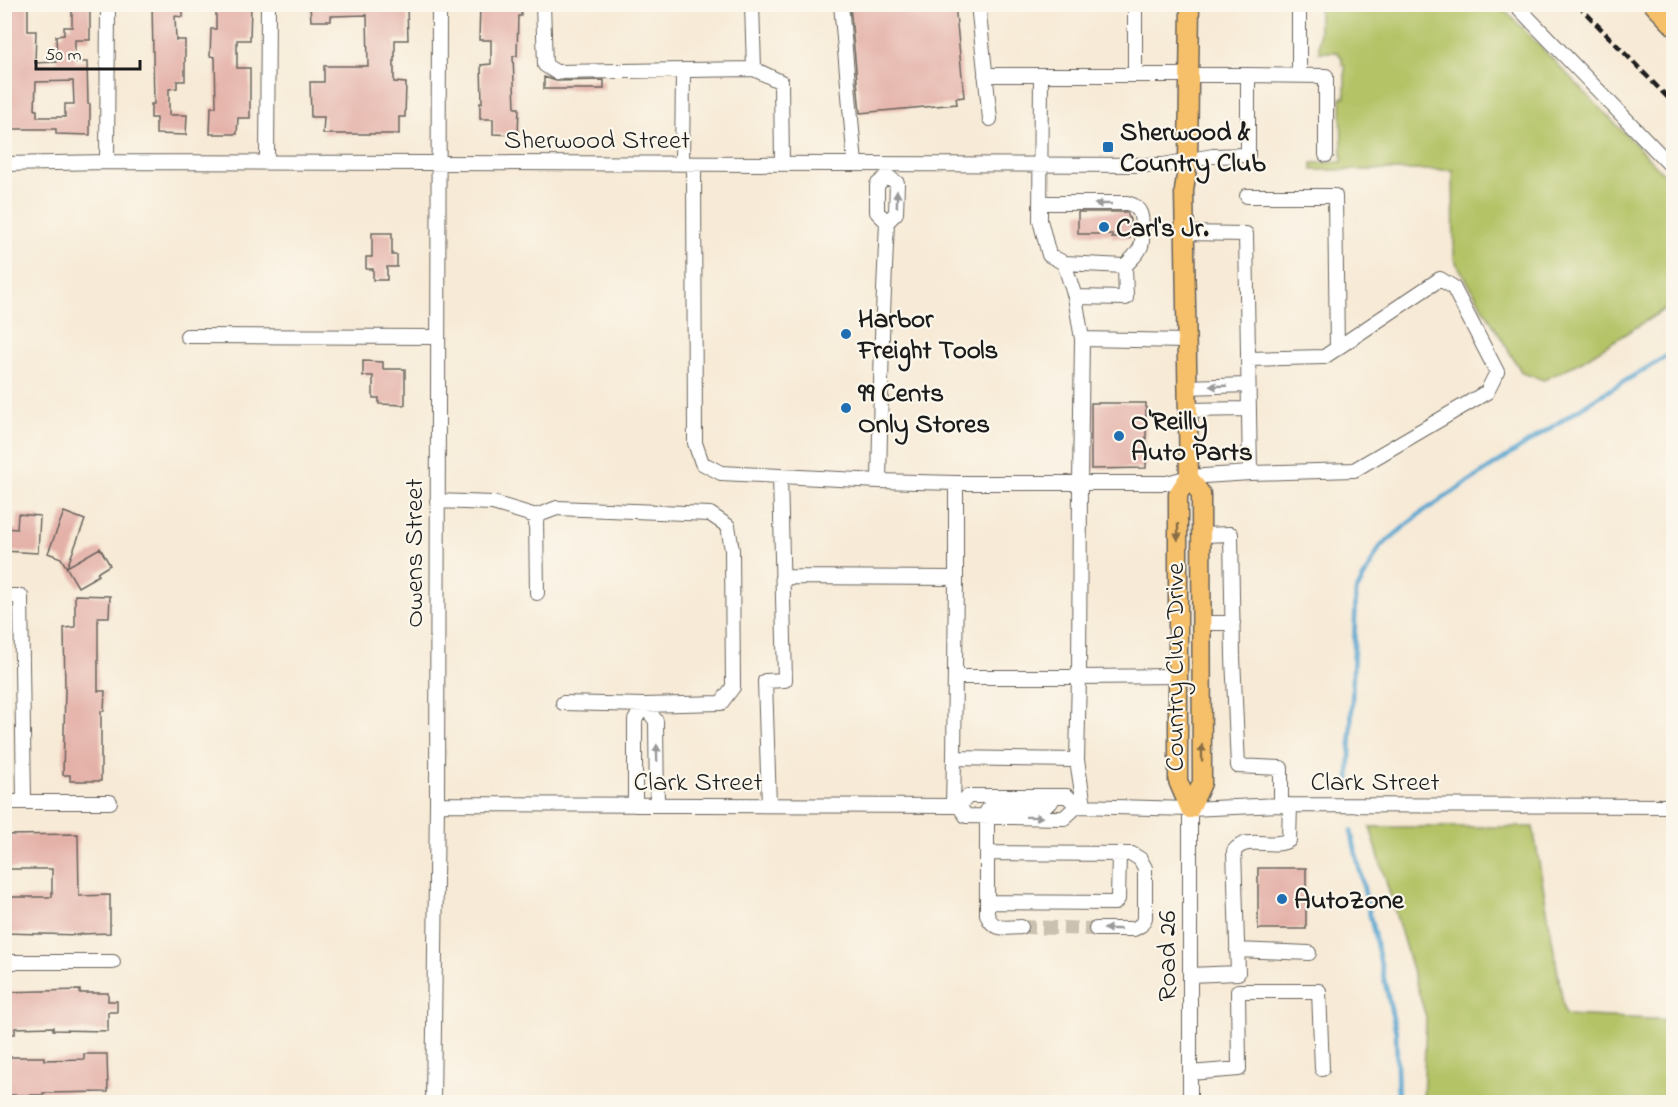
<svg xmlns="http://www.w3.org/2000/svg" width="1678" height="1107" viewBox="0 0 1678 1107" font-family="'Indie Flower',sans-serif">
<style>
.green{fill:#b4c366;stroke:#687041;stroke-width:1.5}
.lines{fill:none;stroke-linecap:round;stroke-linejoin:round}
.stream{stroke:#55a4cf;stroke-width:4.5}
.building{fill:#e4b1a8;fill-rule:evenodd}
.minor-tunnel{stroke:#cbc1b1;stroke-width:14;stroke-dasharray:14 7;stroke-linecap:butt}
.minor-casing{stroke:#69645d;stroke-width:16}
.major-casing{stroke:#69645d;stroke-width:21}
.minor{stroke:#fff;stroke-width:14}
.major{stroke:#f6c06b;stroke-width:18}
.rail{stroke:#1c1c1c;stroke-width:4.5;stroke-dasharray:9 4.5;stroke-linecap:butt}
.oneway{fill:#999}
.oneway2{fill:#896e44}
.poi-dot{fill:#1f6fb2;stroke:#fbf7ec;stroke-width:2}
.labels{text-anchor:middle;stroke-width:4.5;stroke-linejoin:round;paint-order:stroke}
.poi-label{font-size:27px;font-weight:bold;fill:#1c1c1c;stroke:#fbf7ec;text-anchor:start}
.street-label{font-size:27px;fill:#1c1c1c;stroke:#fbf7ec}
</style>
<rect width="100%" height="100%" fill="#fbf7ec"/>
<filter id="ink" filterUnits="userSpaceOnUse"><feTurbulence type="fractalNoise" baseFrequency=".0167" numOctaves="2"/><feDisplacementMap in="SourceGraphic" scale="12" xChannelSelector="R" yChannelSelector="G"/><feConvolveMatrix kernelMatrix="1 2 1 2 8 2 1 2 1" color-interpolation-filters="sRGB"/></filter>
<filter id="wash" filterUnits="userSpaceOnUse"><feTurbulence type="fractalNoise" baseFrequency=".008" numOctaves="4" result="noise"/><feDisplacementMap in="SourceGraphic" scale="24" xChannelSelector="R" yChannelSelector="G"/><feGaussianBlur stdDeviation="1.35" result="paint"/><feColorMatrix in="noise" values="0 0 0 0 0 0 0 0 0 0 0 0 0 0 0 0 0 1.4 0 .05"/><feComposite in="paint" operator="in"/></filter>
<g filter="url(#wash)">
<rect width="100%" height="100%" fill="#f7ead6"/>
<path class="green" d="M1333,5H1500L1673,183V304L1582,361L1544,380L1522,373L1454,259L1453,170H1312V163L1342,162L1341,98L1345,97V65H1342V58L1337,52H1319V7L1333,6Z
M1370,827H1533L1565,1015L1673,1020V1102H1423L1426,1017Z"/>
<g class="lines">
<path class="stream" d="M1349,784L1356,592L1380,547L1421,513L1596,398L1674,352
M1351,831L1396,1032L1398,1102"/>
</g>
<g id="blocks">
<path class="building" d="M4,4H28V31H36L35,63L57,62L56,36L64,35V27H72V4H90V40H75V62H87L88,104H90V135L56,134V129H6L4,80H9L10,53H7V38H4ZM73,81L74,104H65V117H37V110H35L36,82Z
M152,4H183V17L175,16L176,40H185V81H177V88L169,89V115H187L186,135L156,134V118H151V104H154Z
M216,4H251L250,40H237V68H250V118H238L237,134H210L211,107H216L215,57L210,56L211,29H216Z
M323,4L407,6L408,40H395V57H394V82L406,83L405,117H399V134H323L324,117H311L310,82H324V66H368L367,15L331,16V21H311L310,5Z
M480,4H521V16H518L517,56H513L515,108H519L518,135L493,134V119H480V103H482L481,65L491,64V40H479Z
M850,4H955L964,97L956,98L957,104L860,113Z
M544,77L556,81L604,80V89H544Z
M1078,212H1127L1130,220V238H1112V234H1078Z
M372,233H392V255H397V267H387V280H373V269H366V257H372Z
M363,361L383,362V369H405V405L379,404V398H373V376H363Z
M1091,403H1146V468L1091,469Z
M64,512L85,520L67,567L100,548L110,565L97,573L99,575L78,587L61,558L48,553Z
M18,514L40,516L38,553L4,551V528L17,529Z
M75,595L110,596L109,617H98V691H105L104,711H101V781H70V775H63L65,690L64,628L75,627Z
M78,834L79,896L110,895V933L80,934V935L4,933V897H52V869H4V835Z
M1258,868H1306V929H1258Z
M80,990V993H108V1001H117V1012H108V1031L53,1030V1027L15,1028V1034H4V992Z
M84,1054H107L108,1092L43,1093V1095H4V1057H44V1060L84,1059Z"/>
</g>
</g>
<g filter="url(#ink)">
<use href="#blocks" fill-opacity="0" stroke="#69645d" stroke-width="1.5"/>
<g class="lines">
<path class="minor-tunnel" d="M1021,927L1096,929"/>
<defs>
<path id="minor" d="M543,4L545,65L556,72L754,69L752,4
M841,4L855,164
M978,4L990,119
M1135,4V74
M1515,4L1674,169
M754,69L781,82L782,164
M1041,75L1040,220L1049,255L1064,263L1125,266L1126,298L1075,297L1082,339L1186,341
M1248,75L1326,76V155
M1299,76V4
M107,162L108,4
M267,162L268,4
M4,164L107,162L1163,165L1213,156L1248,155V75H985
M682,164L683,71
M694,164L695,443L702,463L721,473L780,476L785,680L765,681L769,805
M1247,196H1335L1337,349
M1040,203H1127C1142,207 1142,217 1142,231C1142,236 1143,241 1141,246C1139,253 1130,260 1125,266
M887,222L877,212V185L887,176
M1064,263L1075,297
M187,336L437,337
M1082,339L1080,483H1167L1189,477L1250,473L1246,234L1185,233
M1248,359L1324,357L1440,279L1453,287L1497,372L1487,392L1354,470L1250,473
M1187,387L1248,385
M1187,410L1249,409
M780,476L879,481L882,336L887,222L896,213L897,183L887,176
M879,481L956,483
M437,501L493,503L536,516L537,593
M536,516L557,508L710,514L728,526L732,550L733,687L721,703L644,705L563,703
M1202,535L1231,534L1233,657L1238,766L1281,768V805
M782,577L956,578L954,758
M956,578V483H1080L1079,677L1178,676
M4,596H21L24,801
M1202,623H1233
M955,677H1079L1077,760L1084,806
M644,705L656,721L657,805
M4,802H110
M437,804L959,806L968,796H1067L1077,806
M635,805V720L644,705
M953,806L954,758L1077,760
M959,806L966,816L1064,818L1077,806L1190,809L1281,805L1674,806
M1190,809V1102
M987,853L1132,854L1140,859L1145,868V918L1141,925L1134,929H1096
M987,902L1115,903L1118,899L1119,854
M1021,927C1006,928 992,931 987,914V811L990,807L998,806H1043L1051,802L1054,796
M1237,950L1309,953
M4,962H113
M1190,975L1238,973L1234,851C1248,834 1272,850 1289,840L1290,805
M1190,1073L1239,1069L1238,991H1319L1322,1069
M433,1102L437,804L439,4"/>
<path id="major" d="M1190,4L1188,161L1184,191L1189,477L1201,494L1202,783L1190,809
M1653,4L1674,26
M1189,477L1178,494V781L1190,809"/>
</defs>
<use href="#minor" class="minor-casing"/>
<use href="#major" class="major-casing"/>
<use href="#minor" class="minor"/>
<use href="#major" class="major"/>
<path class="rail" d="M1577,4L1674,104"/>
</g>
<defs><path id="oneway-solid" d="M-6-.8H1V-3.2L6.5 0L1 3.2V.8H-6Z" transform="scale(1.5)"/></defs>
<g class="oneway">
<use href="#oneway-solid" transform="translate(897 199) rotate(-89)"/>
<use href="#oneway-solid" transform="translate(1103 204) rotate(-180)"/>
<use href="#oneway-solid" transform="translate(1218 386) rotate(178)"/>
<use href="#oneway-solid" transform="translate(657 753) rotate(-91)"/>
<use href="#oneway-solid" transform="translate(1034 817) rotate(1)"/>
<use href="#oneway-solid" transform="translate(1112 929) rotate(180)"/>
</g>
<g class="oneway2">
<use href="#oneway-solid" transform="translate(1178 532) rotate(90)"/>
<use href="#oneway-solid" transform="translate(1202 753) rotate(-90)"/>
</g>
</g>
<g class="poi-dot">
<rect x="1102" y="141" width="12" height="12" rx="3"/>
<circle cx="1104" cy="227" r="6"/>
<circle cx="846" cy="334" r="6"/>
<circle cx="846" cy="408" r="6"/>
<circle cx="1119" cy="436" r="6"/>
<circle cx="1282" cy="899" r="6"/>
</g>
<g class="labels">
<g class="poi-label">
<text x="1120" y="140">Sherwood &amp;<tspan x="1120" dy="31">Country Club</tspan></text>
<text x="1116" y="236">Carl's Jr.</text>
<text x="858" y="327">Harbor<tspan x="858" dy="31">Freight Tools</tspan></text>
<text x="858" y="401">99 Cents<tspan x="858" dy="31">Only Stores</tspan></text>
<text x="1131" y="429">O'Reilly<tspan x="1131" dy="31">Auto Parts</tspan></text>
<text x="1294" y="908">AutoZone</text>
</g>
<g class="street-label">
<text x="597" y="148">Sherwood Street</text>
<text transform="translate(413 553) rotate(-90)" y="9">Owens Street</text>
<text transform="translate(1174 667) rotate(-90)" y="9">Country Club Drive</text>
<text x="698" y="790">Clark Street</text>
<text x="1375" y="790">Clark Street</text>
<text transform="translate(1166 956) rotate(-90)" y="9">Road 26</text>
</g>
</g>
<rect width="1678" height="1107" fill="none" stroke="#fbf7ec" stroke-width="24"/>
<path d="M36 60v9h104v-9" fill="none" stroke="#1c1c1c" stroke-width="3"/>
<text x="45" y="60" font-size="18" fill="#1c1c1c" stroke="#fbf7ec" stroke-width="4.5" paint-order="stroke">50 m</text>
</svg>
